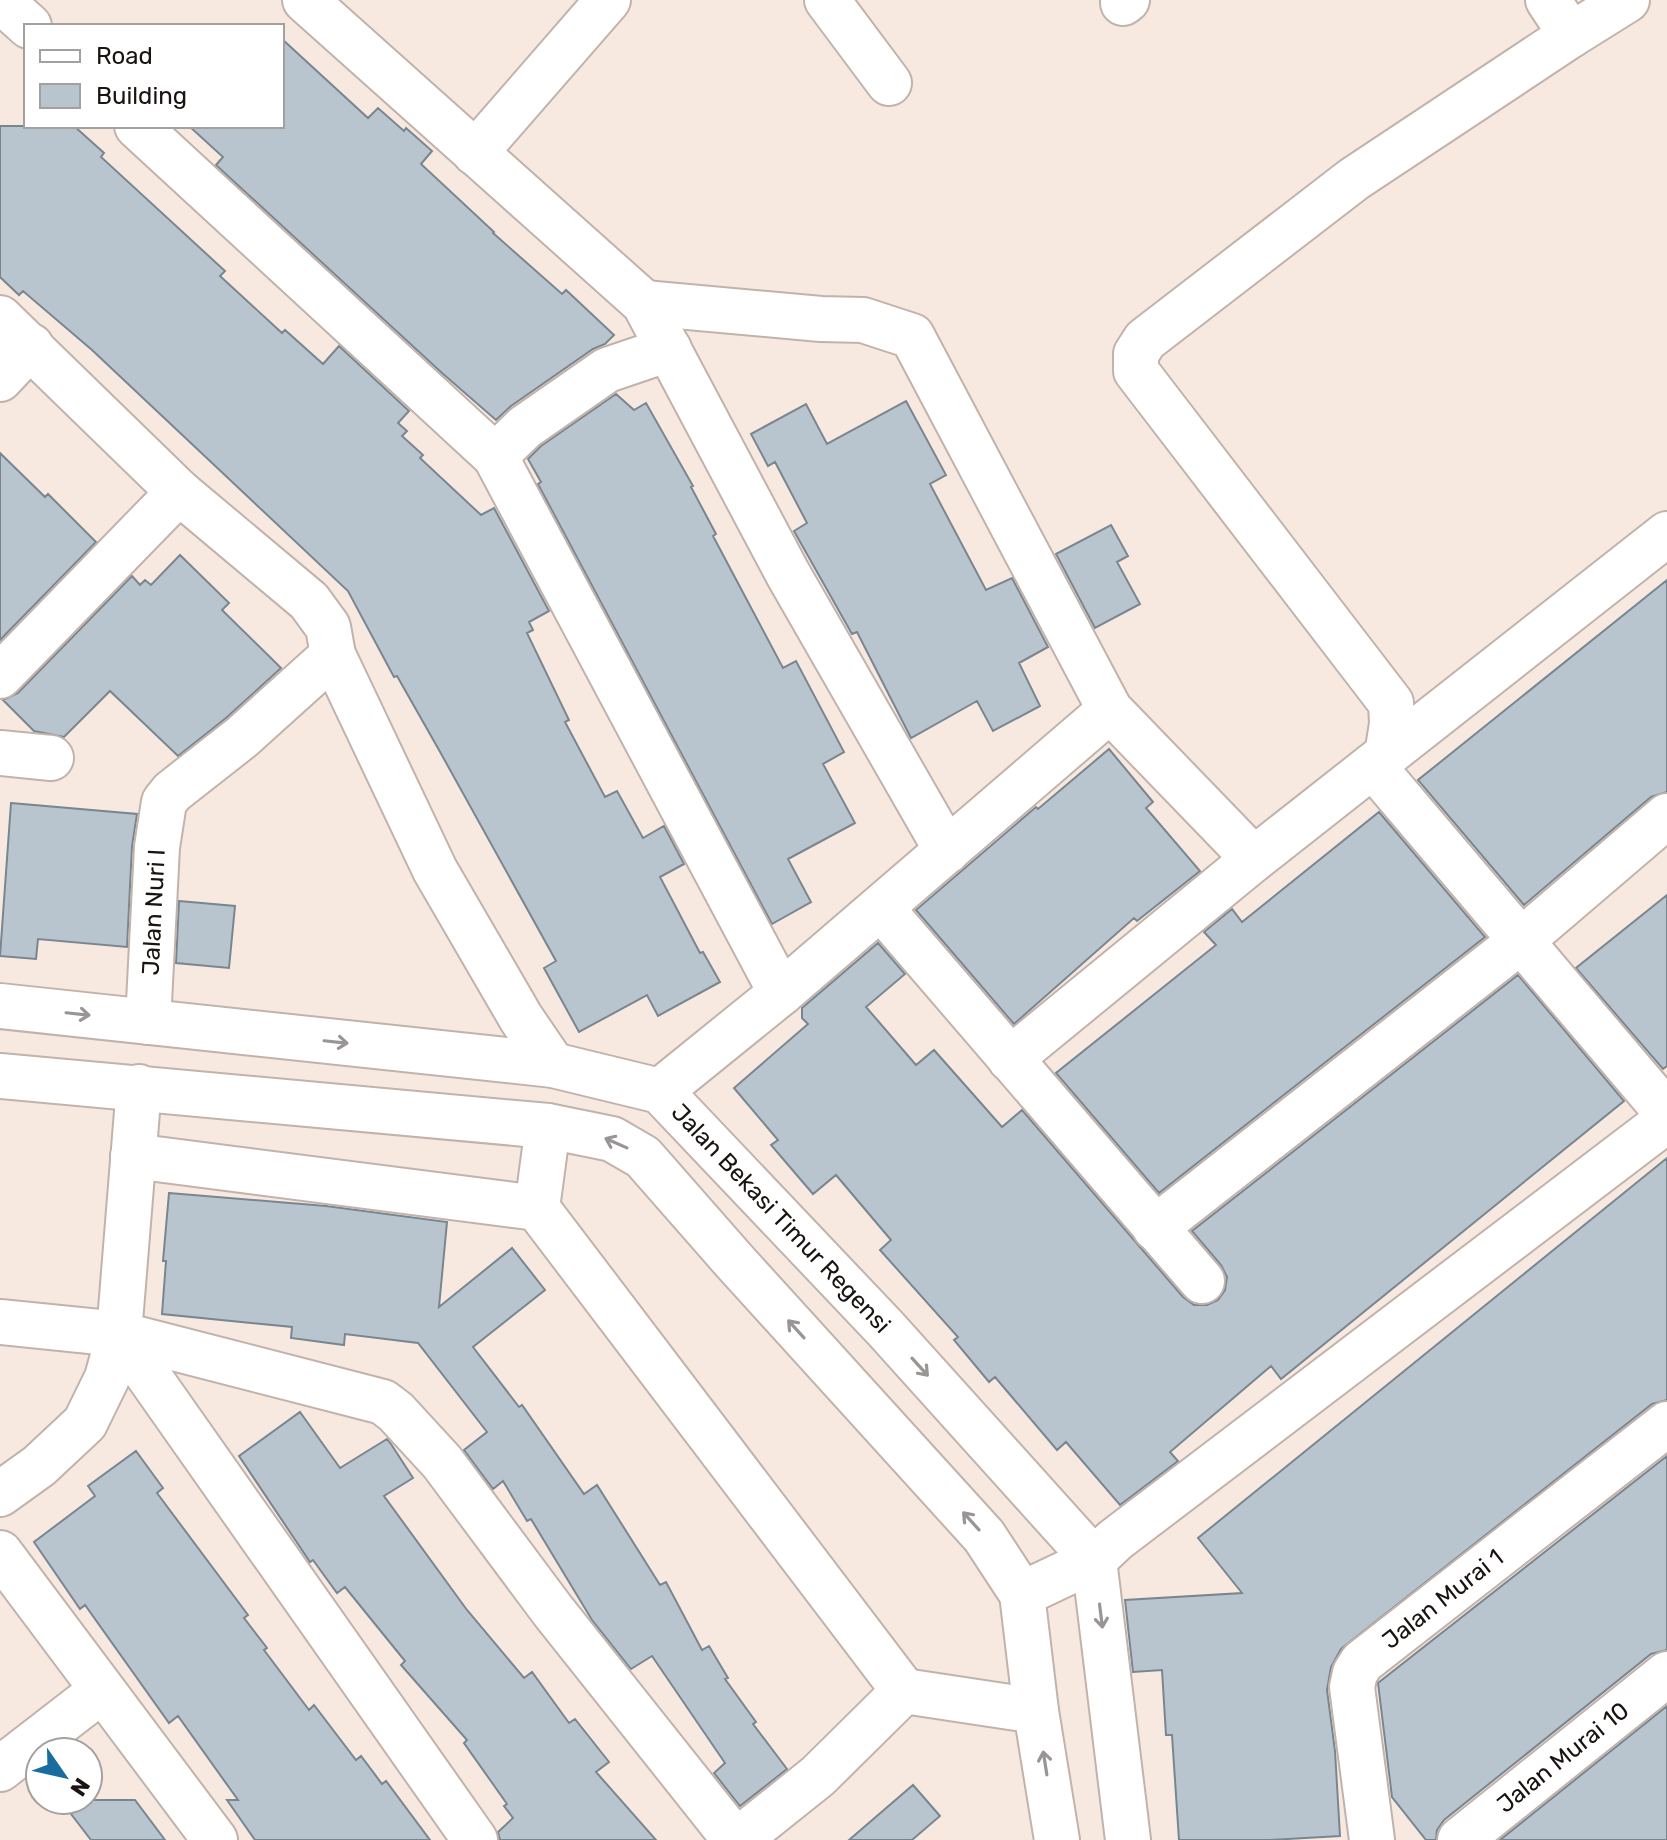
<svg xmlns="http://www.w3.org/2000/svg" width="1667" height="1840" viewBox="0 0 1667 1840" font-family="Rubik,sans-serif">
<style>
.building{fill:#b8c5cf;stroke:#7a868f;stroke-width:2}
.lines{fill:none;stroke-linecap:round;stroke-linejoin:round}
.minor-casing{stroke:#c1b3ab;stroke-width:48}
.minor{stroke:#fff;stroke-width:44}
.oneway{stroke:#989594}
.labels{text-anchor:middle;stroke-width:8;stroke-linejoin:round;paint-order:stroke}
.street-label{font-size:24px;fill:#191411;stroke:#fff}
</style>
<rect width="100%" height="100%" fill="#f8e9e0"/>
<path class="building" d="M282,39L368,118L378,108L404,131L406,128L432,151L421,164L494,232L493,233L562,294L566,290L614,335L605,344L593,349L511,406L496,420L442,373L216,165L223,157L189,126H282Z
M0,126H74L104,153L101,157L225,271L220,276L282,333L285,330L323,364L339,346L409,411L398,423L407,431L402,436L423,455L420,458L481,515L494,508L549,611L529,622L533,630L527,633L569,720L565,722L605,797L617,791L643,838L664,826L684,864L660,877L700,953L703,952L720,982L658,1016L647,995L579,1032L544,968L556,961L439,750L397,676L394,677L348,591L92,350L23,291L19,295L0,277Z
M616,394L634,410L646,403L693,486L691,487L716,534L713,536L783,668L796,661L844,752L823,764L855,823L788,859L811,902L772,924L538,484L541,482L528,459L541,446Z
M906,401L946,475L930,484L986,590L1012,578L1048,647L1019,663L1040,706L993,731L977,701L911,738L857,632L852,634L794,531L807,523L775,462L768,466L751,434L806,404L827,444Z
M0,453L45,497L48,494L96,542L0,640Z
M1111,525L1128,556L1117,562L1140,604L1095,628L1056,554Z
M180,555L229,603L222,610L281,668L226,718L178,756L110,691L64,737L34,731L3,700L18,693L132,576L140,585L145,580L151,585Z
M1667,580V792L1651,797L1524,905L1418,780Z
M1109,749L1153,802L1146,808L1200,871L1137,921L1134,918L1014,1024L916,910L1036,807L1038,809Z
M11,803L137,814L132,846L127,947L38,939L36,959L0,956Z
M1379,812L1485,937L1159,1193L1056,1073L1216,945L1204,932L1232,909L1242,922Z
M1667,895V1066L1663,1069L1576,968Z
M179,901L235,906L229,968L176,963Z
M878,943L905,974L866,1007L916,1065L934,1050L1002,1127L1022,1110L1183,1297L1194,1305H1207L1218,1300L1225,1290L1227,1277L1221,1265L1192,1231L1518,975L1624,1101L1281,1379L1271,1366L1170,1452L1178,1461L1120,1505L1066,1442L1057,1450L995,1377L989,1382L954,1340L958,1337L880,1250L891,1240L836,1175L813,1194L771,1145L778,1140L734,1088L808,1024L802,1018V1008Z
M1667,1158V1400L1652,1404L1341,1649L1331,1667L1327,1690L1335,1751L1340,1836L1270,1840H1179L1172,1735H1166L1162,1670L1133,1672L1125,1600L1242,1593L1198,1538Z
M169,1193L326,1206L447,1222L439,1307L512,1248L545,1290L473,1347L519,1407L522,1405L584,1494L597,1485L660,1585L666,1582L702,1650L709,1646L728,1678L725,1679L756,1722L753,1724L787,1769L740,1806L714,1773L725,1763L652,1656L631,1669L592,1620L531,1519L527,1521L503,1481L493,1489L464,1450L487,1432L418,1343L345,1334L344,1345L291,1338L292,1327L162,1314L166,1261H163Z
M300,1412L340,1468L387,1439L391,1444L413,1478L384,1496L467,1610L524,1678L532,1672L569,1723L575,1719L609,1762L596,1772L656,1840H500L498,1832L513,1818L504,1806L507,1804L464,1743L467,1740L401,1665L405,1661L345,1587L337,1593L313,1560L310,1562L239,1456Z
M136,1451L163,1488L157,1493L248,1615L244,1618L267,1648L264,1650L309,1710L314,1705L356,1760L361,1756L382,1784L386,1781L430,1840H255L227,1800H238L178,1716L169,1723L85,1605L80,1609L34,1542L95,1496L88,1486Z
M1667,1456V1650L1651,1654L1444,1820L1437,1830L1436,1840H1426L1392,1797L1378,1683Z
M1667,1706V1840H1500Z
M913,1785L940,1816L912,1840H849Z
M90,1800H135L165,1840H91L71,1814Z"/>
<g class="lines">
<defs>
<g id="minor">
<path d="M0,0L29,26"/>
<path d="M305,0L644,303L788,574L947,851"/>
<path d="M827,0L889,83"/>
<path d="M1548,0L1571,35L1627,0"/>
<path d="M1123,3L1127,0"/>
<path d="M137,126L495,456L781,993"/>
<path d="M475,153L608,0"/>
<path d="M644,303L821,319L863,320L912,336L1110,710L1254,859"/>
<path d="M0,318L179,492L309,601L328,627L333,655L435,870L521,1018L553,1065"/>
<path d="M0,379L31,346"/>
<path d="M495,456L525,427L607,370L669,349"/>
<path d="M0,676L179,492"/>
<path d="M0,753L51,758"/>
<path d="M1387,755L1392,724L1391,703L1136,371V354L1145,340L1354,179L1571,35"/>
<path d="M1373,766L1667,1113"/>
<path d="M881,908L1202,1281"/>
<path id="s1" d="M0,1006L553,1065L660,1091L885,1328L1094,1560L1128,1840"/>
<path id="s2" d="M148,1022L157,847L164,802L172,792L242,737L333,655"/>
<path d="M1010,1059L1254,859L1667,534"/>
<path d="M0,1076L548,1126L612,1139L643,1157L736,1263L984,1536L1022,1594L1036,1711L1057,1840"/>
<path d="M660,1091L781,993L1110,710"/>
<path d="M133,1156L537,1208L904,1691L818,1776L738,1840"/>
<path d="M537,1208L548,1126"/>
<path d="M1155,1228L1522,940L1667,816"/>
<path d="M0,1322L119,1334L383,1402L396,1412L442,1462L553,1611L735,1840"/>
<path d="M119,1334L475,1840"/>
<path d="M0,1494L39,1466L85,1423L107,1378L119,1334L139,1087"/>
<path d="M0,1553L215,1840"/>
<path d="M1022,1594L1094,1560L1115,1540L1667,1120"/>
<path d="M904,1691L1036,1711"/>
<path d="M0,1769L101,1691"/>
<path id="s3" d="M1372,1840L1352,1687L1355,1673L1362,1662L1667,1424"/>
<path id="s4" d="M1460,1840L1667,1674"/>
</g>
</defs>
<use href="#minor" class="minor-casing"/>
<use href="#minor" class="minor"/>
</g>
<defs><path id="oneway-shaft" d="M-6 0H5M1.5-3L5.5 0L1.5 3" fill="none" stroke-width="1.6" stroke-linecap="round" stroke-linejoin="round" transform="scale(2)"/></defs>
<g class="oneway">
<use href="#oneway-shaft" transform="translate(78 1014) rotate(6)"/>
<use href="#oneway-shaft" transform="translate(336 1042) rotate(6)"/>
<use href="#oneway-shaft" transform="translate(616 1143) rotate(-156)"/>
<use href="#oneway-shaft" transform="translate(796 1329) rotate(-132)"/>
<use href="#oneway-shaft" transform="translate(920 1367) rotate(48)"/>
<use href="#oneway-shaft" transform="translate(971 1521) rotate(-132)"/>
<use href="#oneway-shaft" transform="translate(1101 1616) rotate(83)"/>
<use href="#oneway-shaft" transform="translate(1045 1763) rotate(-99)"/>
</g>
<g class="labels">
<g class="street-label">
<text dy="8" stroke="none"><textPath href="#s2" startOffset="110">Jalan Nuri I</textPath></text>
<text dy="8" stroke="none"><textPath href="#s1" startOffset="842">Jalan Bekasi Timur Regensi</textPath></text>
<text dy="8" stroke="none"><textPath href="#s3" startOffset="284">Jalan Murai 1</textPath></text>
<text dy="8" stroke="none"><textPath href="#s4" startOffset="132">Jalan Murai 10</textPath></text>
</g>
</g>
<rect x="24" y="24" width="260" height="104" fill="#ffffff" stroke="#a3a1a0" stroke-width="2"/>
<rect x="40" y="50" width="40" height="12" fill="#ffffff" stroke="#a3a1a0" stroke-width="2"/>
<text x="96" y="64" font-size="24" fill="#191411">Road</text>
<rect x="40" y="84" width="40" height="24" fill="#b8c5cf" stroke="#a3a1a0" stroke-width="2"/>
<text x="96" y="104" font-size="24" fill="#191411">Building</text>
<g transform="translate(64 1776) rotate(124)"><circle r="38" fill="#ffffff" stroke="#a3a1a0" stroke-width="2"/>
<path d="M0-6L14 30L0 20L-14 30Z" fill="#196d9e"/>
<text y="-12" font-size="22" font-weight="bold" text-anchor="middle" fill="#191411">N</text>
</g>
</svg>
